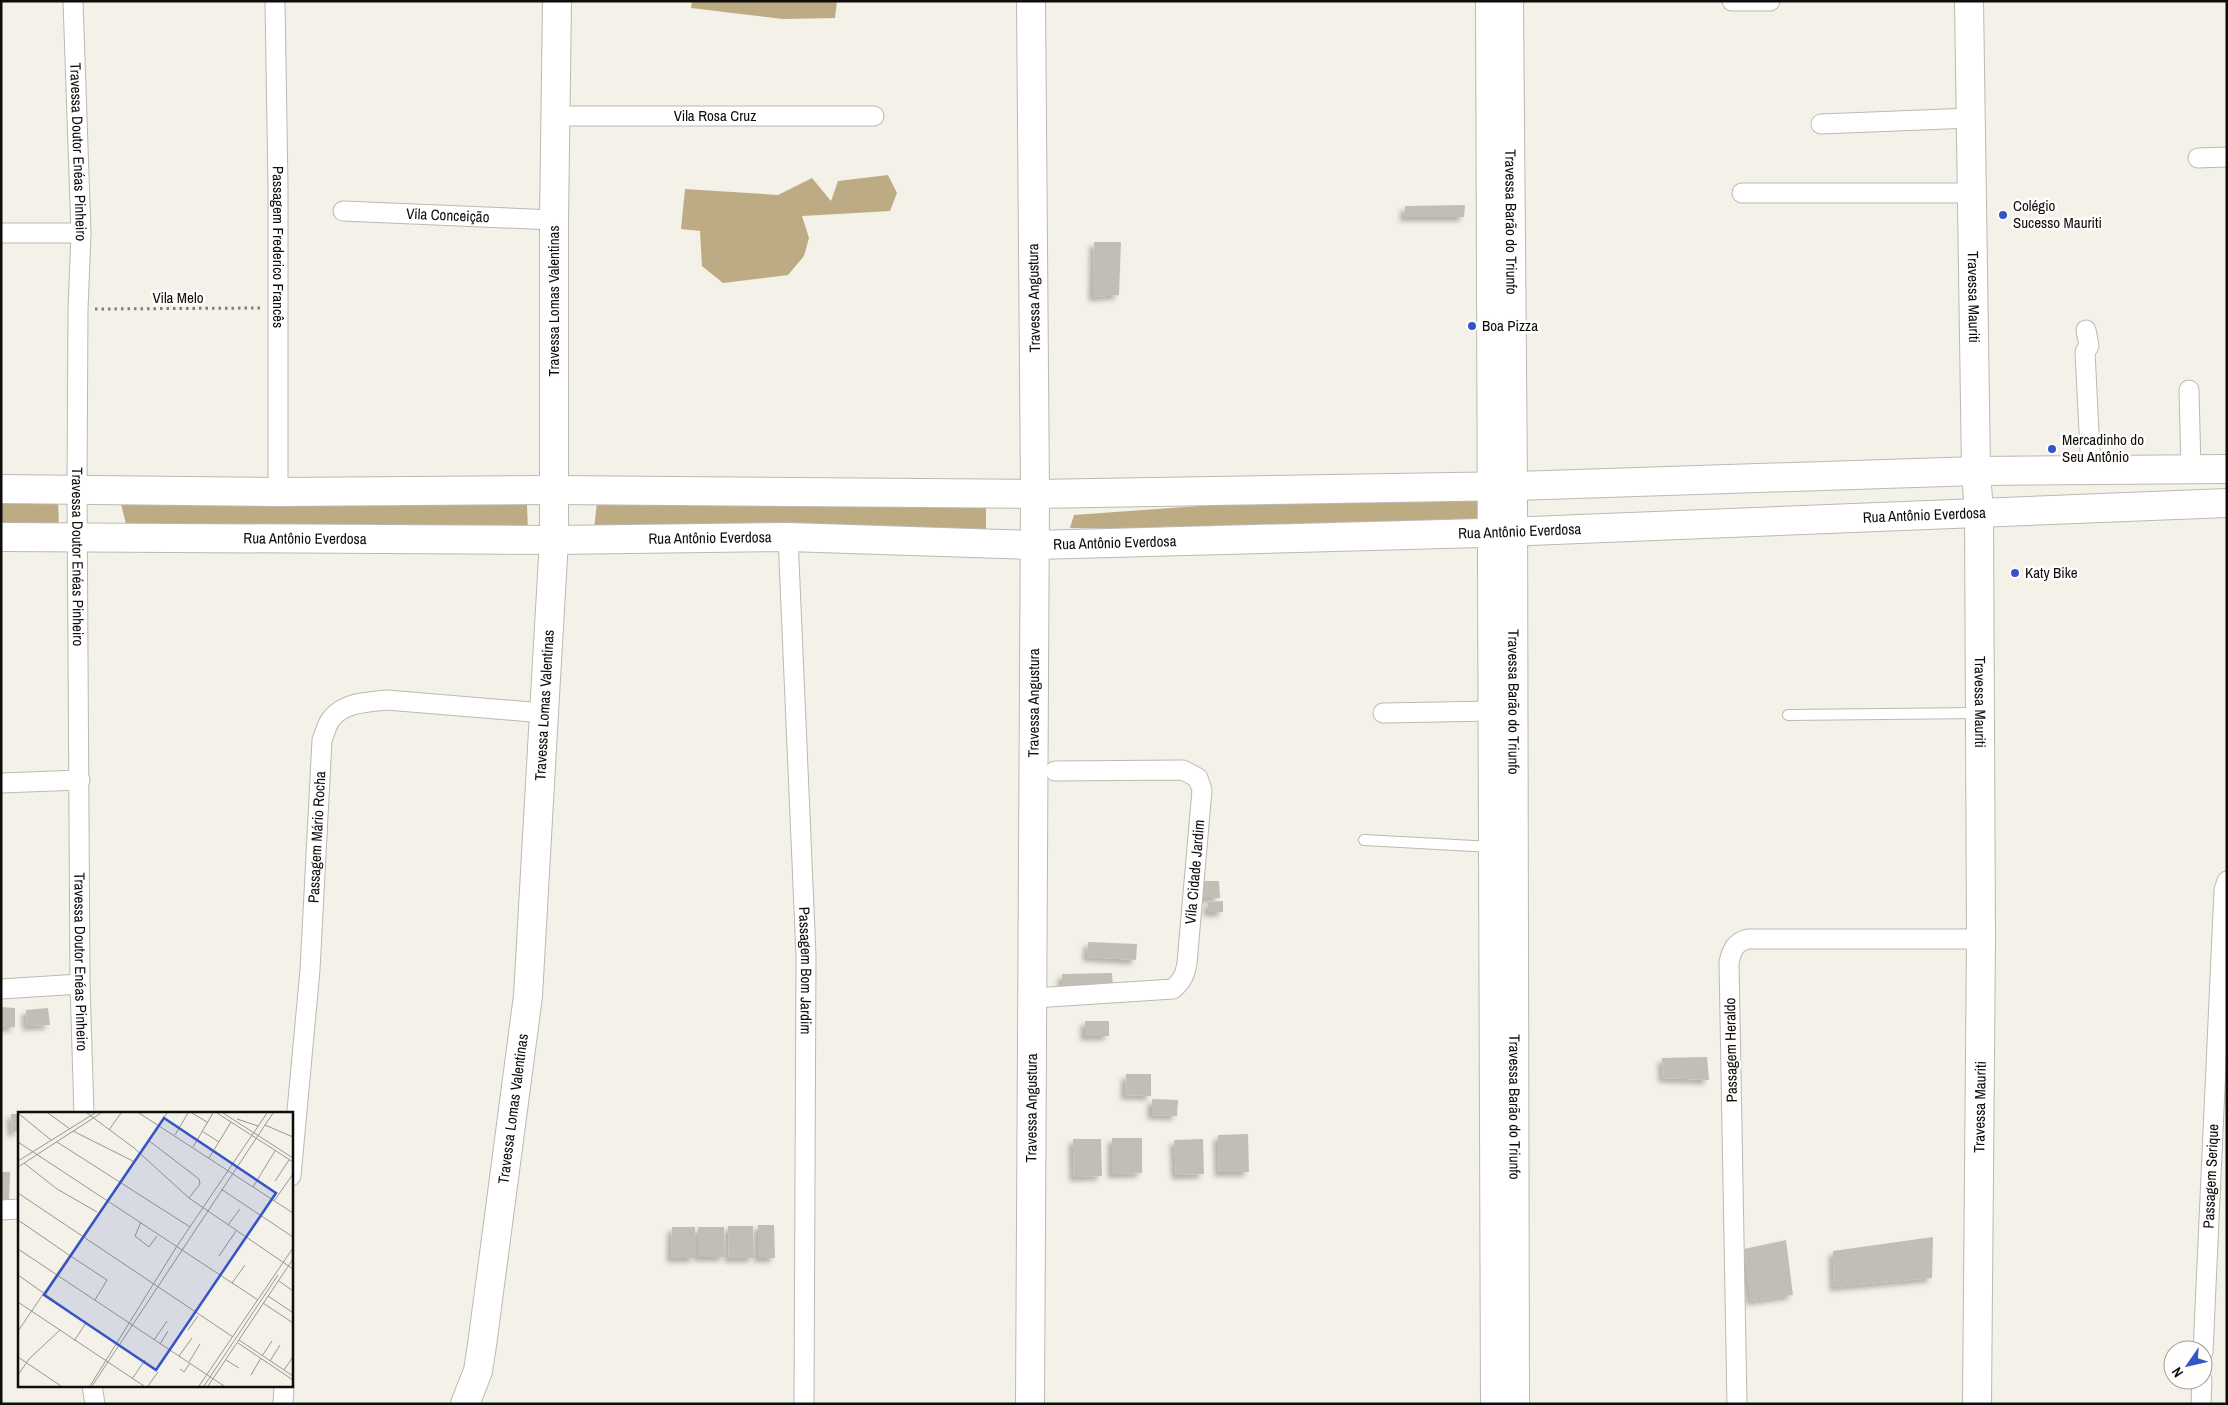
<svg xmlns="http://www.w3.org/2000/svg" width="2228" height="1405" viewBox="0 0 2228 1405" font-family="'Archivo Narrow',sans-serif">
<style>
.forest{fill:#bdab83}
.building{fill:#c1beb6;filter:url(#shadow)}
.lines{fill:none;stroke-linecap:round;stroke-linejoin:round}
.lane-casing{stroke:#bcb9b2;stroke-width:12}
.street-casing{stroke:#bcb9b2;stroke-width:21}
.secondary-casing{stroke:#bcb9b2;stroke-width:30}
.path{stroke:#807e79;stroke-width:3;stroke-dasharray:2.5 4;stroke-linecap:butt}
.lane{stroke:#fff;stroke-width:10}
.street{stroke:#fff;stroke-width:19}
.secondary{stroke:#fff;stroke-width:28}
.poi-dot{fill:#3554c5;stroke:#fffefd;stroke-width:2}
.labels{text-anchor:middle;stroke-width:5;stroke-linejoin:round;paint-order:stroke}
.street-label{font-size:15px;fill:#0e0d0b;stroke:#fffefd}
.poi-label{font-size:15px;fill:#0e0d0b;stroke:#fffefd;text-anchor:start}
.inset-road{fill:none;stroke:#989690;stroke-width:1}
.view{fill:#3554c5;fill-opacity:0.15;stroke:#3554c5;stroke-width:2.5}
.inset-edge{fill:none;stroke:#0e0d0b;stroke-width:2.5}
</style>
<defs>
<filter id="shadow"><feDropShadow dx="-4.5" dy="4.5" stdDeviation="2.5" flood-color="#0004"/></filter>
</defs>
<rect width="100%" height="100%" fill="#f4f1e9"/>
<path class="forest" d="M692,1H837L835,18L783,19L691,8Z
M888,175L897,193L890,211L802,216L809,238L804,256L788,275L723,283L702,266L700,231L681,229L685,189L778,195L812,178L831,201L838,181Z
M1477,486L1481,533L1070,528L1074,515Z
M1,499H58L59,529L1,530Z
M597,501L986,508V530H594Z
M121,504L527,505L528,530L127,528Z"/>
<path class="building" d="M1465,205L1464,217H1404L1405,206Z
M1094,242H1121L1119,295L1093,297Z
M1198,881H1219L1220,898H1199Z
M1223,901V912H1208V902Z
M1088,942L1137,944L1136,960L1087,957Z
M1112,973L1113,987H1062V974Z
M1,1007L15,1008V1027H1Z
M48,1008L50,1025L27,1026L26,1010Z
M1085,1021H1109V1036H1085Z
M1707,1057L1709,1080L1663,1078L1662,1058Z
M1126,1074H1151V1096L1125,1095Z
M1152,1099L1178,1100L1177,1116L1152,1115Z
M11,1114H19V1131L12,1132Z
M1248,1134L1249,1172H1219L1218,1135Z
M1112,1138H1142V1173L1112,1174Z
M1073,1139H1101L1102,1176L1074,1177Z
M1203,1139L1204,1174L1176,1175L1174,1140Z
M1,1172H10L9,1203H1Z
M758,1225H774L775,1258H758Z
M728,1226H753L754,1258H729Z
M672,1227H695V1258H671Z
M698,1227H724L725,1257H698Z
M1933,1237L1932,1278L1834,1287L1833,1251Z
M1786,1240L1793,1295L1751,1301L1744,1249Z"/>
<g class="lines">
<defs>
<path id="lane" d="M1788,715L1979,713
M1364,840L1492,847"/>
<g id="street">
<path id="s1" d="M73,1L81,233L78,309L77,489L80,984L84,1114"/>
<path id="s2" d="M275,1L278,188V492"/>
<path d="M1732,1H1770"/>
<path id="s3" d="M556,116H874"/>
<path d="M1821,124L1971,118"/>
<path d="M2198,158L2227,157"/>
<path d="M1742,193H1973"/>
<path id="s4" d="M343,211L554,220"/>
<path d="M1,233H81"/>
<path d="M2086,330L2089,346L2085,352L2091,471"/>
<path d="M2189,390L2191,469"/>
<path id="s5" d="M788,537L806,955L804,1404"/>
<path d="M1383,713L1493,711"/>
<path d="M1,783L80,780"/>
<path d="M1,989L80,984"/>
<path id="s6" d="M1034,998L1173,989C1182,981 1185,975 1187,963L1202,790L1198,778L1183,770L1055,771"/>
<path id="s7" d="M291,1176L310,970L322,740C325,733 327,723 332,718C345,702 368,702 387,700L544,713"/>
<path d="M1,1210L19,1209"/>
<path id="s8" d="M2203,1352L2224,890L2227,881"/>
<path d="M92,1386L95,1404"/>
<path d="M283,1404L284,1386"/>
<path d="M1737,1404L1729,962C1732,950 1735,942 1748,939H1981"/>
<path d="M2201,1404L2202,1380"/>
</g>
<g id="secondary">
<path d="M1490,1L1495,1404"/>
<path id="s9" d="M1509,1L1513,486L1515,1404"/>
<path id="s10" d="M1969,1L1976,471L1979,513L1981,939L1977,1404"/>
<path d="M1,489L278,492L554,490L1035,494L1513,486L1976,471L2227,469"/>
<path id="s11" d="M1,537L554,540L788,537L1035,545L1481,533L2227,503"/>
<path id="s12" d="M465,1404L478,1371L482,1345L528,996L544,713L554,540V220L557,1"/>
<path id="s13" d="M1030,1404L1035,494L1031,1"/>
</g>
</defs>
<use href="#lane" class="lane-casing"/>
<use href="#street" class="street-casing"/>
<use href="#secondary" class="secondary-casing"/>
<path class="path" d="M95,309L261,308"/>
<use href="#lane" class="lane"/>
<use href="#street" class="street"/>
<use href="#secondary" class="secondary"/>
</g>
<g class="poi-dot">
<circle cx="2003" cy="215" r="5"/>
<circle cx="1472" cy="326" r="5"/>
<circle cx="2052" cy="449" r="5"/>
<circle cx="2015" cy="573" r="5"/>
</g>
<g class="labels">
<g class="street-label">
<text dy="5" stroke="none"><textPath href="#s3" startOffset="159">Vila Rosa Cruz</textPath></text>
<text dy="5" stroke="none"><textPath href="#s1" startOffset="151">Travessa Doutor Enéas Pinheiro</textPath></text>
<text dy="5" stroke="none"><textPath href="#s4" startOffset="105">Vila Conceição</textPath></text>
<text dy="5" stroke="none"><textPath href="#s9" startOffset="221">Travessa Barão do Triunfo</textPath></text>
<text dy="5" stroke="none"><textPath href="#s2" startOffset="246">Passagem Frederico Francês</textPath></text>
<text x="178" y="303">Vila Melo</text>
<text transform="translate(1034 298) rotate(-91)" y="5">Travessa Angustura</text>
<text dy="5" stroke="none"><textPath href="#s10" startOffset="296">Travessa Mauriti</textPath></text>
<text transform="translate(554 301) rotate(-90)" y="5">Travessa Lomas Valentinas</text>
<text dy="5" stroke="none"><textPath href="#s11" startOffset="1924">Rua Antônio Everdosa</textPath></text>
<text dy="5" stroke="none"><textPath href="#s11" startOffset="1519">Rua Antônio Everdosa</textPath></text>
<text dy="5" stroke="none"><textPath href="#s11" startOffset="709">Rua Antônio Everdosa</textPath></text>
<text dy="5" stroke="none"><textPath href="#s11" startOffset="304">Rua Antônio Everdosa</textPath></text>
<text dy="5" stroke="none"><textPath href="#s11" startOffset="1114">Rua Antônio Everdosa</textPath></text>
<text dy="5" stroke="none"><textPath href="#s1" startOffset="556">Travessa Doutor Enéas Pinheiro</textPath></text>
<text dy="5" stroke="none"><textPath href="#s13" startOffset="701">Travessa Angustura</textPath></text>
<text dy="5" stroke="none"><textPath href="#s9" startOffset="701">Travessa Barão do Triunfo</textPath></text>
<text dy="5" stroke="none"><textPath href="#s10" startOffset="701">Travessa Mauriti</textPath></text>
<text dy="5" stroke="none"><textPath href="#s12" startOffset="705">Travessa Lomas Valentinas</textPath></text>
<text dy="5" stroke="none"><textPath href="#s7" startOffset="340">Passagem Mário Rocha</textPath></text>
<text dy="5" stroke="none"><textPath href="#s6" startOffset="261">Vila Cidade Jardim</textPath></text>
<text dy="5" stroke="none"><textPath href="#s1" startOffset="961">Travessa Doutor Enéas Pinheiro</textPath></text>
<text dy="5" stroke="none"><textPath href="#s5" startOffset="434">Passagem Bom Jardim</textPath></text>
<text transform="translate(1731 1050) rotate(-91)" y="5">Passagem Heraldo</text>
<text dy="5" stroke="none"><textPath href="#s13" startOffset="296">Travessa Angustura</textPath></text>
<text dy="5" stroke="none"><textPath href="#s9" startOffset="1106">Travessa Barão do Triunfo</textPath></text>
<text transform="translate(1980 1107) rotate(-89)" y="5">Travessa Mauriti</text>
<text dy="5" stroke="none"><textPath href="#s12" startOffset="300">Travessa Lomas Valentinas</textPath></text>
<text dy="5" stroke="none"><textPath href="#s8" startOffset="176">Passagem Serique</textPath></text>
</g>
<g class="poi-label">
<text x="2013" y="211">Colégio<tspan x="2013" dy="17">Sucesso Mauriti</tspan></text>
<text x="1482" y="331">Boa Pizza</text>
<text x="2062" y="445">Mercadinho do<tspan x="2062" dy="17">Seu Antônio</tspan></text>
<text x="2025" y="578">Katy Bike</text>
</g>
</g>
<g transform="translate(18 1112)">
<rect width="275" height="275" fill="#f4f1e9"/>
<path class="inset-road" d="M0,1L33,28M30,1L52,17M69,1L116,36L171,86L275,157M121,1L275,101M174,1L189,10M199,1L275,50M205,1L275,46M219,7L240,14M247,13L275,25M91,18L103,1M55,19L115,49M184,19L201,30M157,23L170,1M130,28L181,67L182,72L171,86M0,30L240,188M39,30L172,115M175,35L195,1M191,46L213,10M0,49L77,1M6,51L39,77L79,100M0,55L83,1M257,69L271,48M235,75L257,39M203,77L275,125M0,81L215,225M256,89L275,62M0,108L51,143M123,110L117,124L131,135L139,124M210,113L222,97M0,137L206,274M51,143L89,168L77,188M201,144L218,119M0,163L68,211L56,229M261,169L275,179M214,171L227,153M250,184L274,200M0,190L126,274M245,191L275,211M170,218L180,204M0,219L149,1M136,228L149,209M221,228L275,264M220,231L275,268M142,232L150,219M152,238L164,219M161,244L174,226M244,244L254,229M0,245L43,274M208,248L221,256M252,249L262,233M171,250L182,232M162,257L166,260L172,251M266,258L275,245M0,263L11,247L42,218M233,263L243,246M114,267L127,248M72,274L159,134L249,1M74,274L255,1M130,274L140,260M181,274L275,136M186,274L260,163M190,274L275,147"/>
<path class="view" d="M146,6L258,81L138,258L26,183Z"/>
<rect width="275" height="275" class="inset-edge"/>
</g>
<rect width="2228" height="1405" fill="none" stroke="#0e0d0b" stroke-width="5"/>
<g transform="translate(2188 1365) rotate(236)"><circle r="24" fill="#fffefd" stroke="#9f9e9c"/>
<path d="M0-4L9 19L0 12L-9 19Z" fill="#3554c5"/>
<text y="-8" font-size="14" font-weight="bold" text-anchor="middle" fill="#0e0d0b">N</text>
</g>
</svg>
